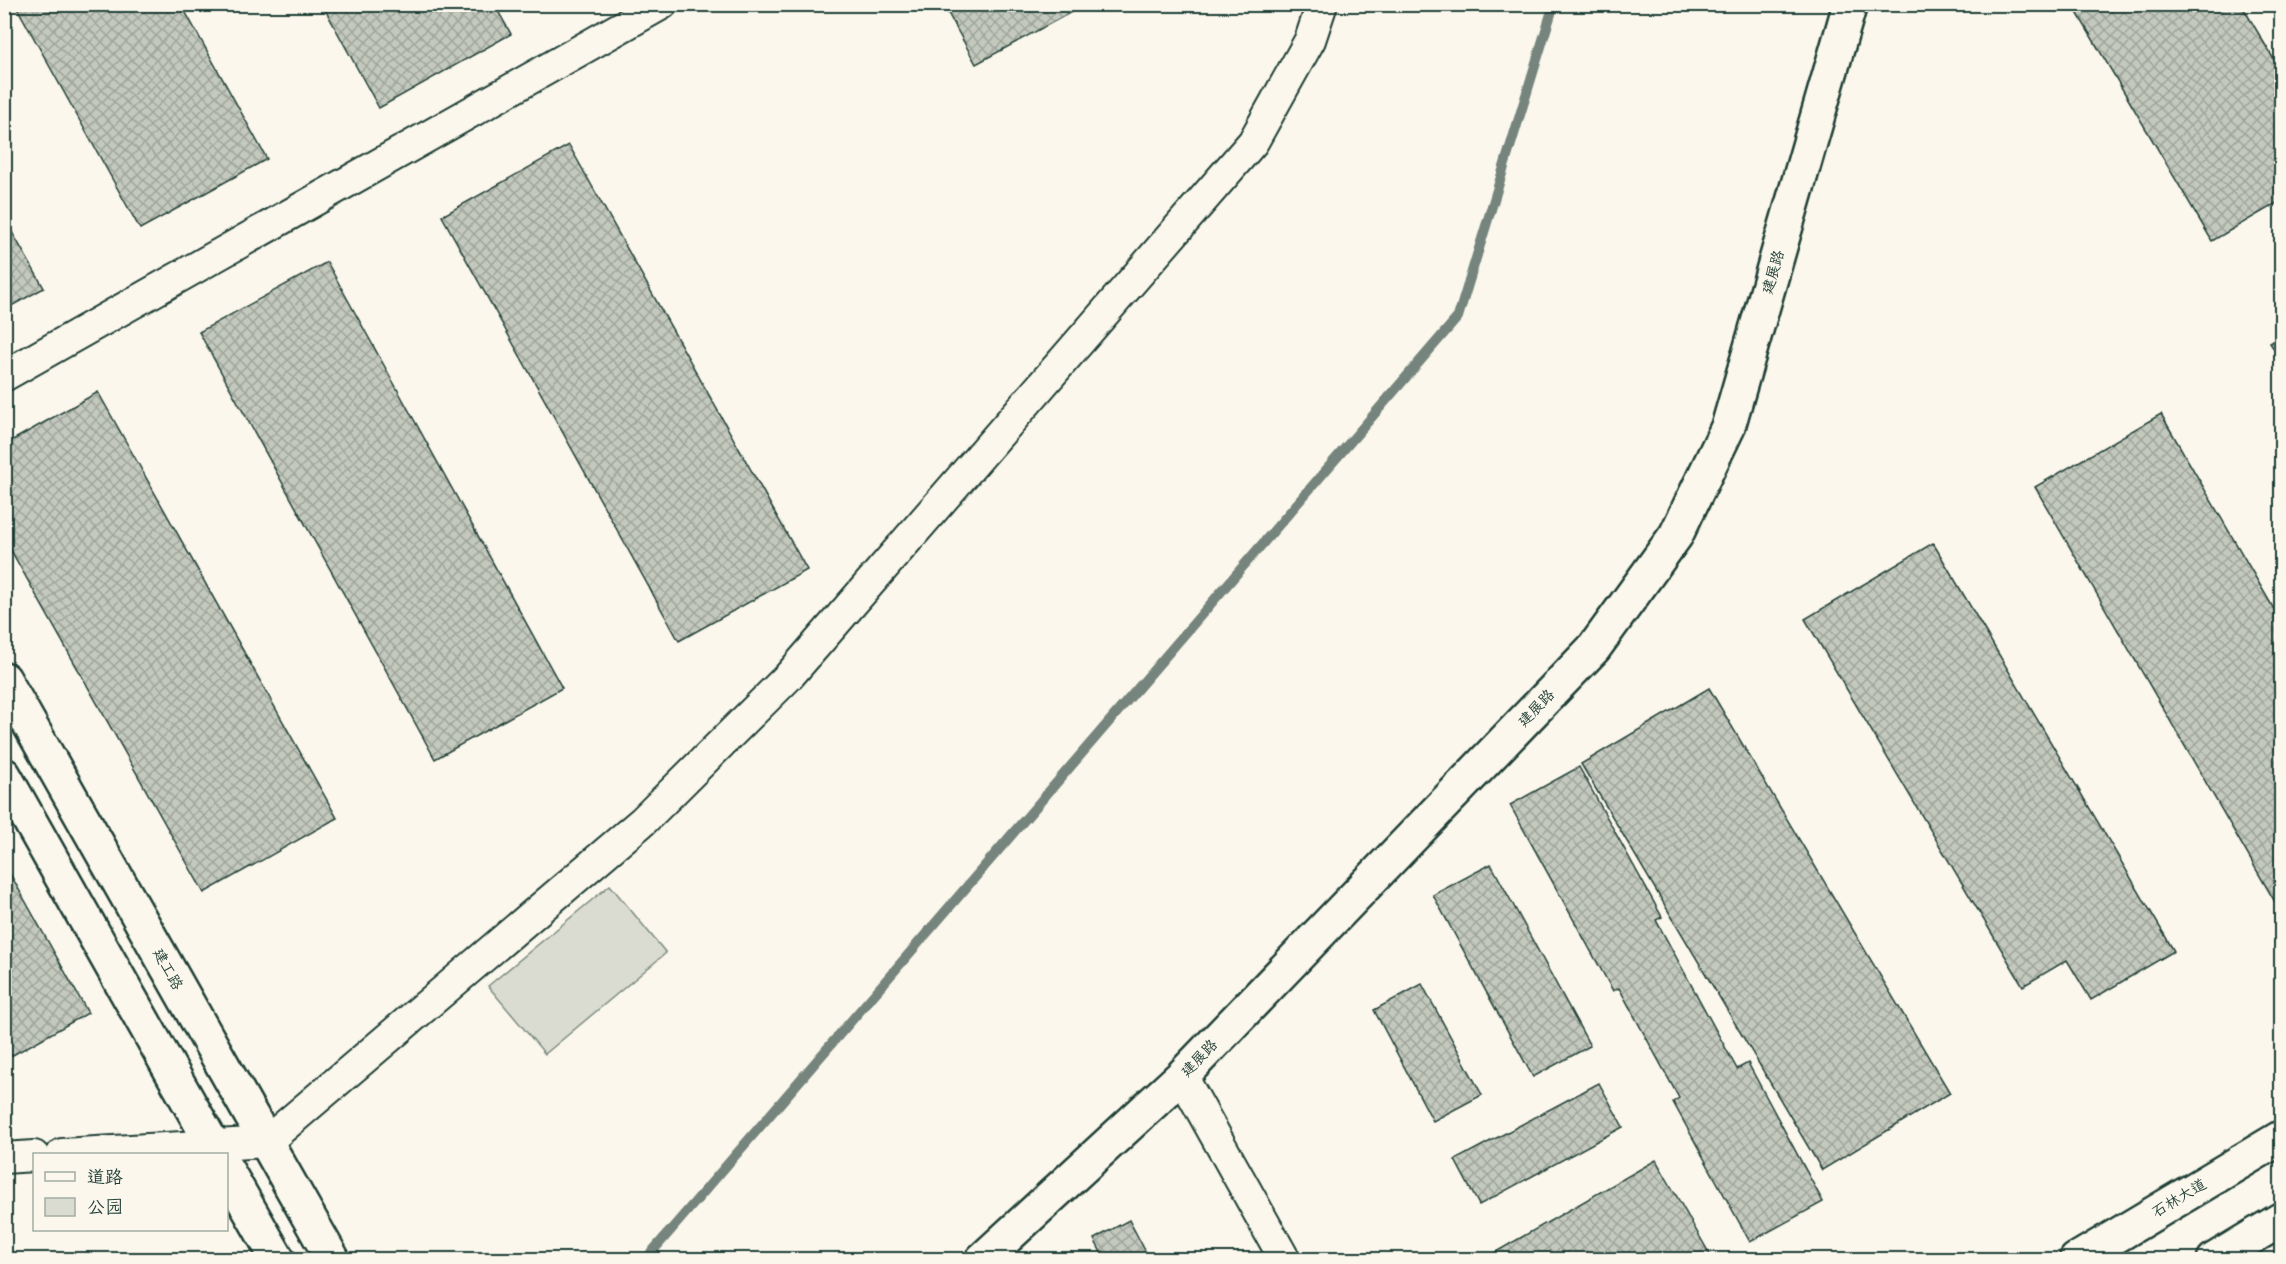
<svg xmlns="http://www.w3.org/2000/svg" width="2286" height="1264" viewBox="0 0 2286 1264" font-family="Mali,'LXGW WenKai TC',sans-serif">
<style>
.green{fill:#dbdcd1;stroke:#7d8c82;stroke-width:1.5}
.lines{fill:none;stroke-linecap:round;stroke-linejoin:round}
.stream{stroke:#74847b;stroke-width:10}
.building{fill:url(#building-cross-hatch);stroke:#1f3d34;stroke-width:1.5}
.minor-casing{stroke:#1f3d34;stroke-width:34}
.tertiary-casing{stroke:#1f3d34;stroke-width:38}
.secondary-casing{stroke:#1f3d34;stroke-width:38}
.primary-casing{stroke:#1f3d34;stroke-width:38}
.minor{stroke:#fbf7ec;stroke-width:30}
.tertiary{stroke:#fbf7ec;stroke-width:33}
.secondary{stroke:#fbf7ec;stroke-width:33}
.primary{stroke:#fbf7ec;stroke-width:33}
.labels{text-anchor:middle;stroke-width:4.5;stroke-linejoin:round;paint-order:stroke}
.street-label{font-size:15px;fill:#1f3d34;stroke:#fbf7ec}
</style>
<defs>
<pattern id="building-cross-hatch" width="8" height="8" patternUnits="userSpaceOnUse" patternTransform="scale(1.5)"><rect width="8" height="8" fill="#c4c9be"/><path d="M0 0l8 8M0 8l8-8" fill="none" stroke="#9fa49b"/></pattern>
</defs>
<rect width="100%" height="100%" fill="#fbf7ec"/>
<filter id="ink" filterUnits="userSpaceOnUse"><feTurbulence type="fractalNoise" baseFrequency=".0167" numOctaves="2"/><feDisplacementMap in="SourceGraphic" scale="12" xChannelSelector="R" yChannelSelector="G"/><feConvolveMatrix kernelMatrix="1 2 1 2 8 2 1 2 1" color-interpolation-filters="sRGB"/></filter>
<g filter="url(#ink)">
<path class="green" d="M610,885L666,953L545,1054L488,986Z"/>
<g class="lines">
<path class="stream" d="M645,1260L1458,317L1554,4"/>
</g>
<path class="building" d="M15,4H181L267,159L140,229Z
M322,4H494L511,34L379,108Z
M943,4H1086L976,64Z
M2072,4H2241L2282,73V200L2212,241Z
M569,145L807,570L679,641L442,216Z
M4,218L44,288L4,310Z
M327,262L562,688L435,759L199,332Z
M2282,336V362L2270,343Z
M98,392L337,818L204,893L4,538V445Z
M2161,414L2282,623V898L2275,902L2035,487Z
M1933,543L2174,951L2091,1000L2067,960L2023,986L1805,619Z
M1709,688L1950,1093L1822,1170L1581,764Z
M1579,767L1662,917L1656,920L1737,1069L1748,1063L1823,1202L1750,1242L1673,1102L1679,1098L1619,988L1613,991L1510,805Z
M4,863L88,1013L4,1060Z
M1491,864L1590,1046L1533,1077L1433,895Z
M1422,984L1482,1095L1433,1121L1374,1010Z
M1599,1083L1623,1127L1479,1205L1455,1160Z
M1656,1160L1713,1260H1482Z
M1129,1220L1150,1260H1105L1094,1239Z"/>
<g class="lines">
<defs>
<path id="minor" d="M4,376L662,4
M1182,1076L1285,1260
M62,1154L266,1142L643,821L789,676L1253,142L1310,40L1322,4
M4,1158L34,1156"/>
<path id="tertiary" d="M982,1260L1182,1076L1594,648L1676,535L1728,427L1850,4"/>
<path id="secondary" d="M4,679L333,1260
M4,775L218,1154
M226,1169L278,1260"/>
<path id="primary" d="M2076,1260L2282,1137
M2214,1260L2282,1219"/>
</defs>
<use href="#minor" class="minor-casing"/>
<use href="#tertiary" class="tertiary-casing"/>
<use href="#secondary" class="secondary-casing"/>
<use href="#primary" class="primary-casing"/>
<use href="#minor" class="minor"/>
<use href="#tertiary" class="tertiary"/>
<use href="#secondary" class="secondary"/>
<use href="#primary" class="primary"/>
</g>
</g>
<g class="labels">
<g class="street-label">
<text transform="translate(1773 272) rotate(-74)" y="5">建展路</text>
<text transform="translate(1536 708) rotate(-46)" y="5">建展路</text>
<text transform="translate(168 969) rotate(61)" y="5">建工路</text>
<text transform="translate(1199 1058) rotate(-46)" y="5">建展路</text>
<text transform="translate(2179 1198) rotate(-31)" y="5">石林大道</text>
</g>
</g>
<rect width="2286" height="1264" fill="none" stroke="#fbf7ec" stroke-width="24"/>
<rect x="12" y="12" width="2262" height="1240" fill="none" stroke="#1f3d34" stroke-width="2" filter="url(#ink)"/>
<rect x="33" y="1153" width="195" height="78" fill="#fbf7ec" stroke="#a3ada2" stroke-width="1.5"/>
<rect x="45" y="1172" width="30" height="9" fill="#fbf7ec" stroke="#a3ada2" stroke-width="1.5"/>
<text x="87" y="1183" font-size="18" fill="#1f3d34">道路</text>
<rect x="45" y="1198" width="30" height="18" fill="#dbdcd1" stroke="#a3ada2" stroke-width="1.5"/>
<text x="87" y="1213" font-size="18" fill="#1f3d34">公园</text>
</svg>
